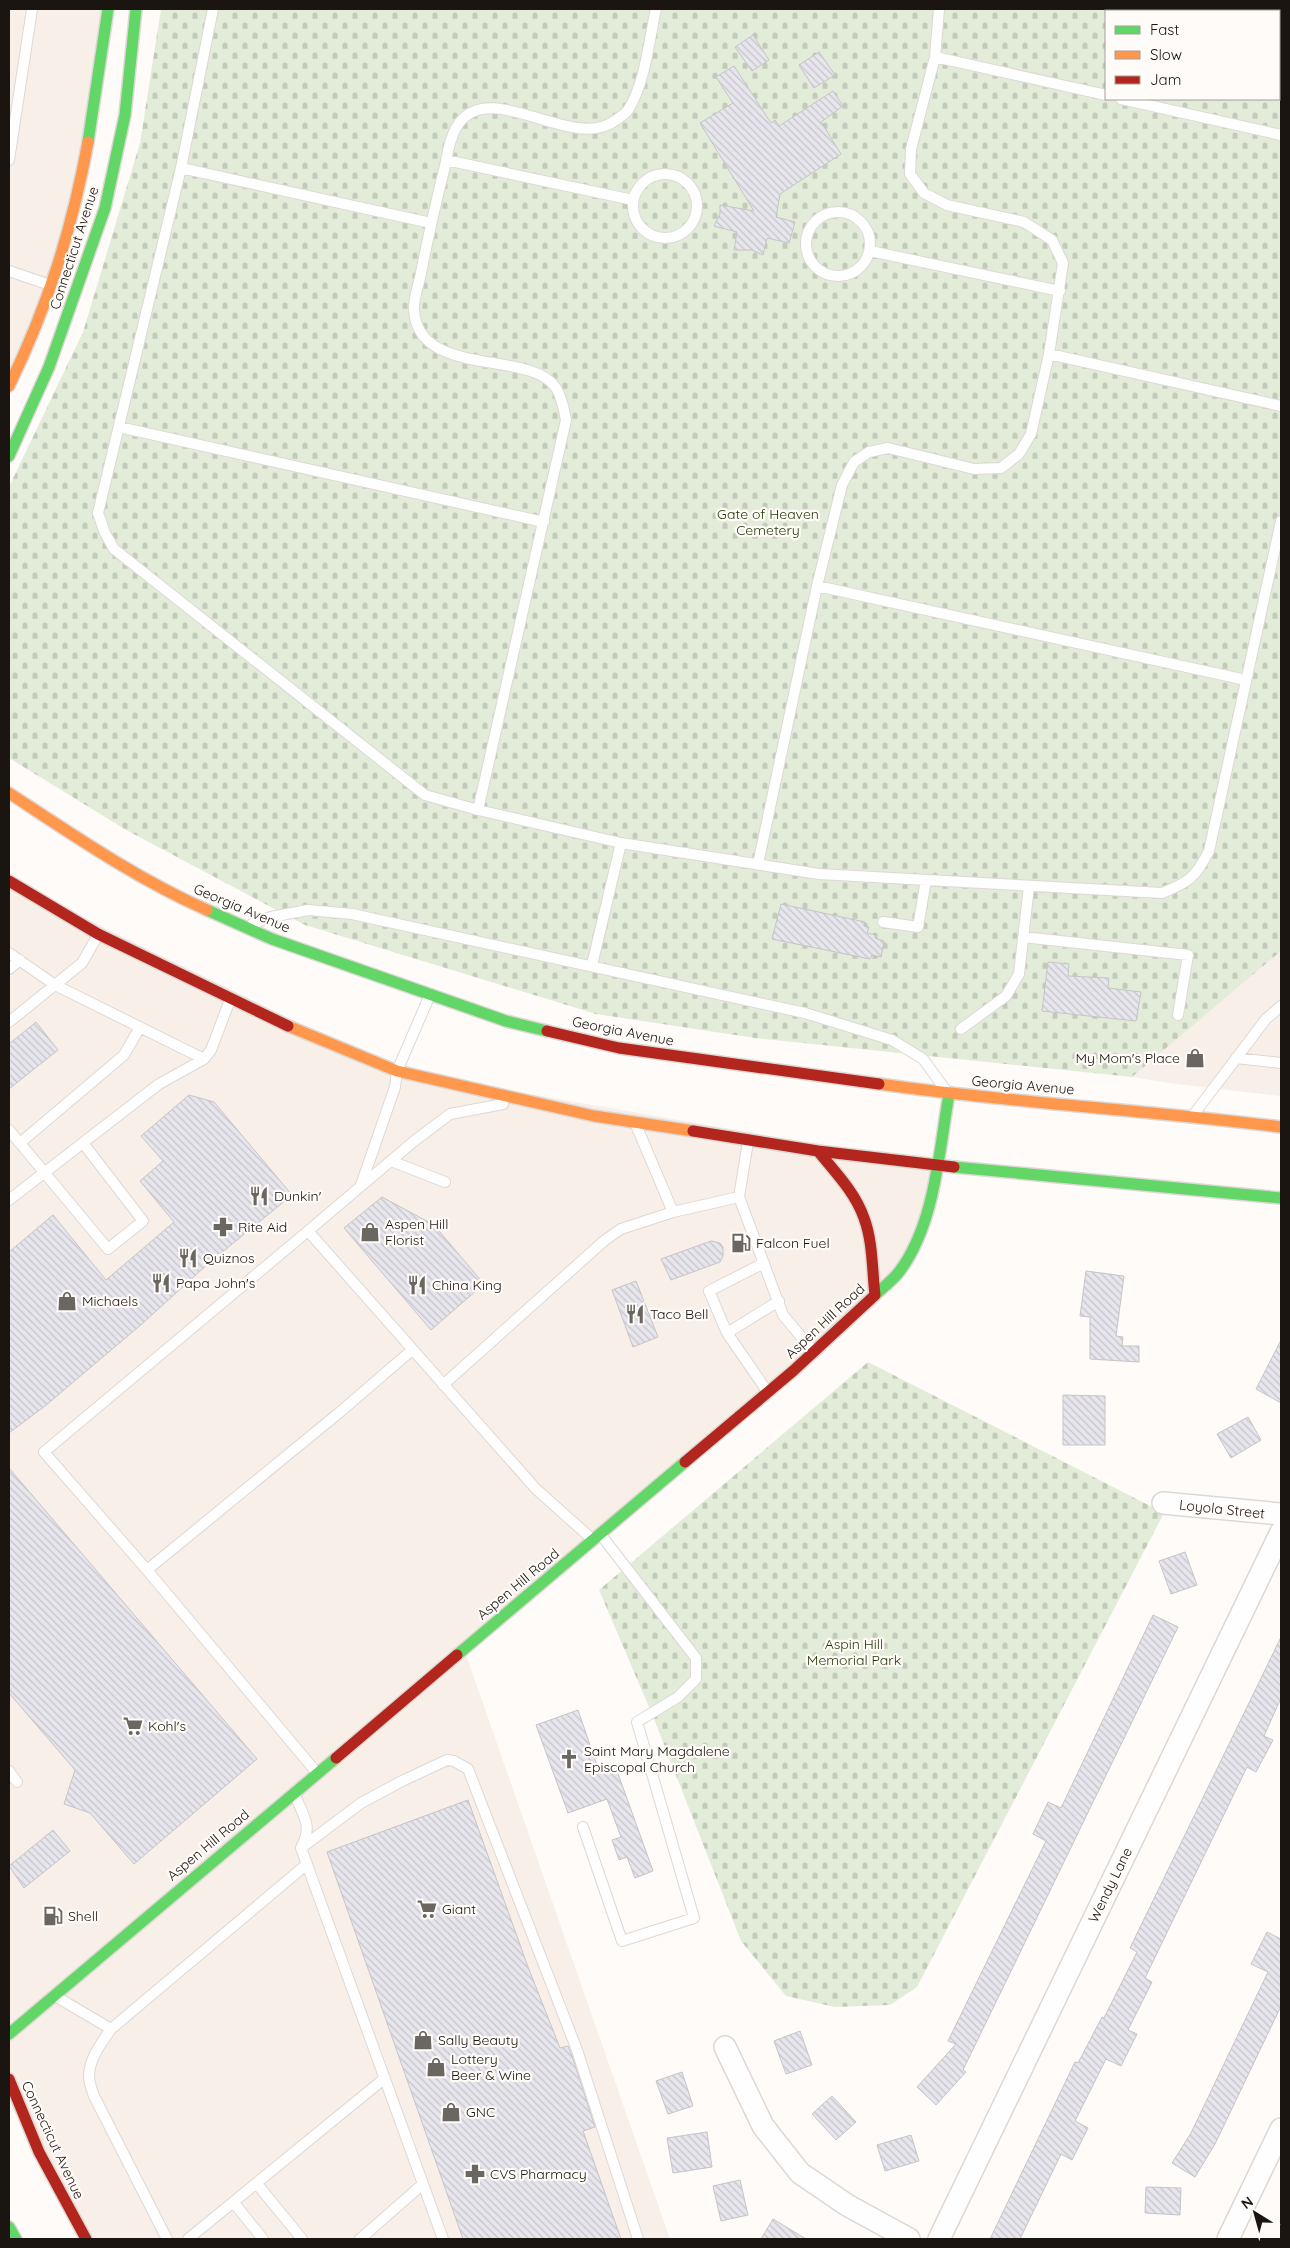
<svg xmlns="http://www.w3.org/2000/svg" width="1290" height="2248" viewBox="0 0 1290 2248" font-family="Quicksand,sans-serif">
<style>
.built{fill:#f8efe8}
.cemetery{fill:url(#cemetery-stones);fill-rule:evenodd}
.building{fill:url(#building-back-hatch);stroke:#c5c4c6}
.lines{fill:none;stroke-linecap:round;stroke-linejoin:round}
.lane-casing{stroke:#ddd8d4;stroke-width:12}
.street-casing{stroke:#ddd8d4;stroke-width:24}
.fast-casing{stroke:#ddd8d4;stroke-width:14}
.slow-casing{stroke:#ddd8d4;stroke-width:14}
.jam-casing{stroke:#ddd8d4;stroke-width:14}
.lane{stroke:#fffefe;stroke-width:10}
.street{stroke:#fffefe;stroke-width:21}
.fast{stroke:#63d668;stroke-width:11}
.slow{stroke:#ff974d;stroke-width:11}
.jam{stroke:#b3261e;stroke-width:11}
.labels{text-anchor:middle;stroke-width:4.5;stroke-linejoin:round;paint-order:stroke}
.street-label{font-size:14px;fill:#1b1511;stroke:#fffbf8}
.park-label{font-size:14px;fill:#1f3500;stroke:#fffbf8}
.poi-label{font-size:14px;fill:#1b1511;stroke:#fffbf8;text-anchor:start}
</style>
<defs>
<pattern id="cemetery-stones" width="16" height="16" patternUnits="userSpaceOnUse" patternTransform="scale(1.25)"><rect width="16" height="16" fill="#e3ecd9"/><path d="M2 7V4a2 2 0 0 1 4 0v3zM10 15v-3a2 2 0 0 1 4 0v3z" fill="#c2cab9"/></pattern>
<pattern id="building-back-hatch" width="6" height="6" patternUnits="userSpaceOnUse" patternTransform="scale(1.25)"><rect width="6" height="6" fill="#e8e6ed"/><path d="M-1 5l2 2M0 0l6 6M5-1l2 2" fill="none" stroke="#c6c4ca"/></pattern>
</defs>
<rect width="100%" height="100%" fill="#fefbf9"/>
<path class="built" d="M9,9H108L70,228L9,386Z
M9,881L397,1071L938,1165L899,1272L464,1649L670,2239H86L9,2079Z
M1281,951V1096L1176,1084L1132,1077Z"/>
<path class="cemetery" d="M161,9H1281V951L1132,1077L755,1038L596,1014L305,925L128,831L9,758V487L83,332L140,143ZM1106,11H1279V99H1106Z
M868,1362L1164,1513L917,1987L890,2005L835,2007L786,1996L741,1941L652,1714L599,1590Z"/>
<path class="building" d="M753,35L769,60L752,71L735,47Z
M819,52L835,75L814,88L799,65Z
M734,66L771,123L775,120L779,126L833,91L843,106L821,122L841,154L780,194L776,217L795,222L792,233L789,243L767,238L763,255L752,250H734L737,232L714,226L720,214V205L754,211L700,123L733,103L716,77Z
M781,904L865,922L864,926L869,927L867,933L875,935V938L884,941L881,957L872,955L870,959L772,939Z
M1048,962L1069,964L1068,976L1109,978L1108,988L1141,992L1136,1021L1042,1011Z
M36,1022L58,1050L9,1089V1044Z
M189,1095L214,1102L292,1195L209,1263L143,1323L45,1406L9,1433V1252L53,1215L106,1280L174,1222L140,1181L163,1161L141,1136Z
M382,1197L434,1225L484,1284L431,1330L344,1228Z
M711,1241L720,1243L723,1247V1256L720,1262L671,1280L661,1259Z
M1086,1271L1124,1276L1116,1336L1123,1337L1122,1346H1139V1362L1090,1359V1317L1080,1316Z
M636,1281L658,1337L633,1347L612,1290Z
M1281,1340V1403L1256,1389Z
M1063,1395L1105,1396V1445H1063Z
M1248,1417L1261,1440L1231,1458L1217,1434Z
M9,1468L257,1759L134,1864L90,1813L64,1804L75,1770L9,1693Z
M1185,1552L1197,1585L1171,1594L1159,1561Z
M1153,1615L1178,1627L963,2070L966,2072L936,2105L917,2087L956,2044L948,2041L1046,1841L1033,1834L1048,1802L1061,1808Z
M1281,1637V1698L1264,1736L1273,1740L1256,1772L1247,1767L1145,1978L1152,1982L1128,2030L1137,2034L1121,2066L1106,2059L1075,2121L1088,2128L1072,2160L1061,2154L1020,2239H990L1075,2062L1078,2063L1102,2017L1104,2018L1137,1952L1130,1948Z
M578,1710L600,1774L616,1768L653,1871L635,1878L627,1857L619,1860L612,1840L621,1837L607,1799L568,1813L536,1725Z
M468,1800L528,1967L560,2048L568,2046L572,2056L595,2127L583,2131L621,2239H463L327,1852Z
M53,1830L70,1851L24,1888L9,1866Z
M1267,1932L1281,1939V2006L1215,2144L1195,2177L1172,2163L1191,2133L1268,1972L1251,1964Z
M800,2031L812,2065L786,2074L774,2041Z
M682,2072L693,2106L668,2114L656,2081Z
M832,2096L856,2122L836,2140L812,2114Z
M707,2132L712,2167L673,2173L667,2138Z
M911,2135L919,2161L885,2171L877,2145Z
M740,2180L748,2215L721,2221L713,2186Z
M1146,2187L1181,2188L1180,2215L1145,2213Z
M773,2219L806,2239H761Z"/>
<g class="lines">
<defs>
<path id="lane" d="M213,9L181,168L98,513L105,533L114,549L425,795L478,810L621,843L819,874L1162,893C1189,882 1195,878 1209,851L1281,521
M935,57L1106,95
M1121,99L1281,135
M9,160L32,9
M446,160L633,200
M181,168L431,223
M633 206a32 32 0 1 1 64 0a32 32 0 1 1-64 0Z
M806 244a32 32 0 1 1 64 0a32 32 0 1 1-64 0Z
M870,251L1060,291
M9,271L50,285
M1049,354L1281,406
M119,427L544,522
M817,586L1246,680
M478,810L566,420C564,410 562,397 556,388C531,349 418,379 414,310C413,299 419,284 421,273C428,237 436,202 445,166C448,151 450,136 459,123C493,78 573,153 616,120C620,117 625,114 628,110C645,84 649,40 656,9
M758,864L817,586L842,485L854,462L869,452L888,448L974,469L1001,468L1019,454L1031,434L1049,354L1063,263L1052,240L1024,222L947,205L924,193L910,174L911,149L935,57L939,9
M883,922L918,927L926,880
M252,924L271,917L308,910L352,914L805,1013L892,1040L923,1059L945,1089
M1023,937L1188,955L1178,1015
M9,953L55,985L204,1059
M592,965L621,843
M9,969L20,960
M9,1022L82,963L98,935
M961,1029L1006,996L1019,974L1029,886
M1236,1058L1281,1063
M1194,1114L1266,1019L1281,1006
M636,1125L673,1212L739,1197L748,1142
M9,1130L108,1249L143,1221L83,1143
M20,1143L124,1055L140,1027
M391,1161L445,1182
M361,1185L395,1087L397,1071L430,995
M739,1197L783,1315L812,1350
M9,1200L159,1084L204,1059L211,1050L230,1000
M308,1231L413,1142L450,1114L503,1104
M727,1333L709,1291L764,1263
M443,1385L605,1240L621,1229L673,1212
M767,1391L727,1333L779,1301
M147,1570L340,1412L412,1350
M9,1771L17,1782
M317,1773L147,1570L44,1452L308,1231L536,1489L592,1539
M295,1795C304,1818 313,1825 301,1848L443,2239
M583,1827L622,1941L694,1918L637,1722L678,1697L696,1679V1658L601,1535
M301,1848L361,1803L402,1781L447,1760L454,1761L468,1769L577,2050L638,2239
M55,1996L111,2029
M257,2184L302,2239
M234,2203L263,2239
M167,2239L94,2096C92,2090 89,2083 89,2076C89,2059 102,2042 111,2029L307,1864
M188,2239L385,2078
M360,2239L423,2184"/>
<path id="street" d="M1163,1503L1281,1514
M725,2047L763,2126L800,2173L847,2205L909,2239
M939,2239L1281,1532
M1228,2239L1281,2129"/>
<path id="fast" d="M88,142L108,9
M9,456L49,367L105,208L125,115L136,9
M207,910L272,939L506,1021L547,1031
M954,1167L1281,1198
M874,1296C882,1288 892,1281 899,1272C935,1225 939,1151 949,1094
M457,1655L685,1462
M9,2034L336,1758
M9,2227L16,2239"/>
<path id="slow" d="M9,386C48,306 72,229 88,142
M9,793C73,835 137,879 207,910
M288,1026L397,1071L594,1116L693,1131
M879,1084C1012,1103 1147,1110 1281,1127"/>
<path id="jam" d="M9,881L98,934L288,1026
M547,1031L619,1048L879,1084
M693,1131L818,1151L954,1167
M818,1151C835,1172 855,1192 864,1218C873,1242 872,1270 875,1295
M685,1462L793,1371L874,1296
M336,1758L457,1655
M9,2079L39,2152L86,2239"/>
</defs>
<use href="#lane" class="lane-casing"/>
<use href="#street" class="street-casing"/>
<use href="#fast" class="fast-casing"/>
<use href="#slow" class="slow-casing"/>
<use href="#jam" class="jam-casing"/>
<use href="#lane" class="lane"/>
<use href="#street" class="street"/>
<use href="#fast" class="fast"/>
<use href="#slow" class="slow"/>
<use href="#jam" class="jam"/>
</g>
<defs>
<symbol id="shop-bare" viewBox="-9 -9 18 18"><path d="M-5-2.5h2.3a2.7 3.5 0 0 1 5.4 0H5L5.5 6h-11ZM-1.5-2.5h3a1.5 2.3 0 0 0-3 0Z" fill="#6a6662" stroke="#fffbf8" stroke-width="2.5" paint-order="stroke"/></symbol>
<symbol id="restaurant-bare" viewBox="-9 -9 18 18"><path d="M-5-6h1v4h1v-4h1v4h1v-4h1v5L-1.5 .5V6h-2V.5L-5-1ZM5-6V6H3V1.5H1.5Q1.5-4 5-6Z" fill="#6a6662" stroke="#fffbf8" stroke-width="2.5" paint-order="stroke"/></symbol>
<symbol id="pharmacy-bare" viewBox="-9 -9 18 18"><path d="M-2-6h4v4h4v4h-4v4h-4v-4h-4v-4h4Z" fill="#6a6662" stroke="#fffbf8" stroke-width="2.5" paint-order="stroke"/></symbol>
<symbol id="fuel-bare" viewBox="-9 -9 18 18"><path d="M-5.5-6h7V0h2V4h1.3V-2.5L3-4.5l.8-.8L6-3V5H2.5V1h-1V6h-7ZM-4.2-4.7v3.2H.2V-4.7Z" fill="#6a6662" stroke="#fffbf8" stroke-width="2.5" paint-order="stroke"/></symbol>
<symbol id="supermarket-bare" viewBox="-9 -9 18 18"><path d="M-6-5.5h2.5l.6 2H6L4.5 2H-2.5L-4.4-4H-6ZM-1.5 3.2a1.3 1.3 0 1 0 .1 0ZM3 3.2a1.3 1.3 0 1 0 .1 0Z" fill="#6a6662" stroke="#fffbf8" stroke-width="2.5" paint-order="stroke"/></symbol>
<symbol id="church-bare" viewBox="-9 -9 18 18"><path d="M-1.2-6h2.4v3.5h3.3v2.4h-3.3V6h-2.4V-.1h-3.3v-2.4h3.3Z" fill="#6a6662" stroke="#fffbf8" stroke-width="2.5" paint-order="stroke"/></symbol>
</defs>
<g fill-rule="evenodd">
<use href="#shop-bare" x="1181" y="1044" width="28" height="28"/>
<use href="#restaurant-bare" x="245" y="1182" width="28" height="28"/>
<use href="#pharmacy-bare" x="209" y="1213" width="28" height="28"/>
<use href="#shop-bare" x="356" y="1218" width="28" height="28"/>
<use href="#fuel-bare" x="727" y="1229" width="28" height="28"/>
<use href="#restaurant-bare" x="174" y="1244" width="28" height="28"/>
<use href="#restaurant-bare" x="147" y="1269" width="28" height="28"/>
<use href="#restaurant-bare" x="403" y="1271" width="28" height="28"/>
<use href="#shop-bare" x="53" y="1287" width="28" height="28"/>
<use href="#restaurant-bare" x="621" y="1300" width="28" height="28"/>
<use href="#supermarket-bare" x="119" y="1712" width="28" height="28"/>
<use href="#church-bare" x="555" y="1745" width="28" height="28"/>
<use href="#supermarket-bare" x="413" y="1895" width="28" height="28"/>
<use href="#fuel-bare" x="39" y="1902" width="28" height="28"/>
<use href="#shop-bare" x="409" y="2026" width="28" height="28"/>
<use href="#shop-bare" x="422" y="2053" width="28" height="28"/>
<use href="#shop-bare" x="437" y="2098" width="28" height="28"/>
<use href="#pharmacy-bare" x="461" y="2160" width="28" height="28"/>
</g>
<g class="labels">
<g class="street-label">
<text transform="translate(74 248) rotate(-72)" y="5">Connecticut Avenue</text>
<text transform="translate(242 908) rotate(23)" y="5">Georgia Avenue</text>
<text transform="translate(623 1031) rotate(11)" y="5">Georgia Avenue</text>
<text transform="translate(1023 1085) rotate(5)" y="5">Georgia Avenue</text>
<text transform="translate(825 1321) rotate(-43)" y="5">Aspen Hill Road</text>
<text transform="translate(1222 1509) rotate(6)" y="5">Loyola Street</text>
<text transform="translate(518 1584) rotate(-40)" y="5">Aspen Hill Road</text>
<text transform="translate(208 1845) rotate(-40)" y="5">Aspen Hill Road</text>
<text transform="translate(1110 1885) rotate(-64)" y="5">Wendy Lane</text>
<text transform="translate(53 2140) rotate(65)" y="5">Connecticut Avenue</text>
</g>
<g class="park-label">
<text x="768" y="519">Gate of Heaven<tspan x="768" dy="16">Cemetery</tspan></text>
<text x="854" y="1649">Aspin Hill<tspan x="854" dy="16">Memorial Park</tspan></text>
</g>
<g class="poi-label">
<text x="1180" y="1063" text-anchor="end">My Mom's Place</text>
<text x="274" y="1201">Dunkin'</text>
<text x="385" y="1229">Aspen Hill<tspan x="385" dy="16">Florist</tspan></text>
<text x="238" y="1232">Rite Aid</text>
<text x="756" y="1248">Falcon Fuel</text>
<text x="203" y="1263">Quiznos</text>
<text x="176" y="1288">Papa John's</text>
<text x="432" y="1290">China King</text>
<text x="82" y="1306">Michaels</text>
<text x="650" y="1319">Taco Bell</text>
<text x="148" y="1731">Kohl's</text>
<text x="584" y="1756">Saint Mary Magdalene<tspan x="584" dy="16">Episcopal Church</tspan></text>
<text x="442" y="1914">Giant</text>
<text x="68" y="1921">Shell</text>
<text x="438" y="2045">Sally Beauty</text>
<text x="451" y="2064">Lottery<tspan x="451" dy="16">Beer &amp; Wine</tspan></text>
<text x="466" y="2117">GNC</text>
<text x="490" y="2179">CVS Pharmacy</text>
</g>
</g>
<rect width="1290" height="2248" fill="none" stroke="#1b1511" stroke-width="20"/>
<rect x="1105" y="10" width="175" height="90" fill="#fffbf8" stroke="#a49f9c"/>
<rect x="1115" y="26" width="25" height="8" fill="#63d668" stroke="#a49f9c"/>
<text x="1150" y="35" font-size="15" fill="#1b1511">Fast</text>
<rect x="1115" y="51" width="25" height="8" fill="#ff974d" stroke="#a49f9c"/>
<text x="1150" y="60" font-size="15" fill="#1b1511">Slow</text>
<rect x="1115" y="76" width="25" height="8" fill="#b3261e" stroke="#a49f9c"/>
<text x="1150" y="85" font-size="15" fill="#1b1511">Jam</text>
<g transform="translate(1255 2213) rotate(323)" stroke="#fffbf8" stroke-width="4" paint-order="stroke">
<path d="M0-4L9 19L0 12L-9 19Z" fill="#1b1511"/>
<text y="-8" font-size="14" font-weight="bold" text-anchor="middle" fill="#1b1511">N</text>
</g>
</svg>
